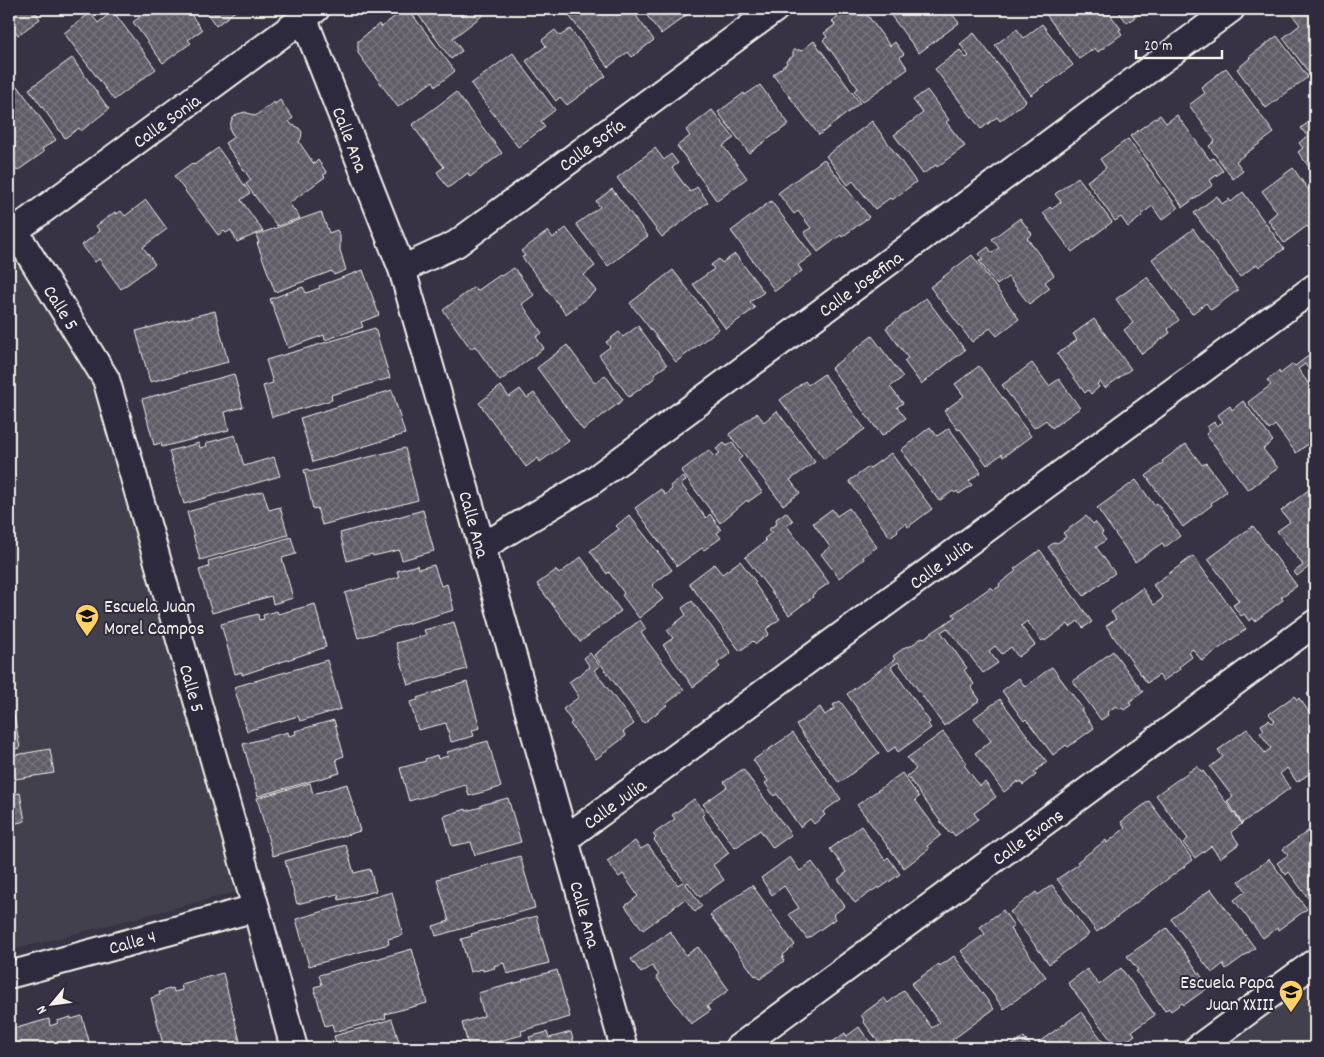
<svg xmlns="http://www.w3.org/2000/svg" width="1324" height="1057" viewBox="0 0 1324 1057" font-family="Dekko,sans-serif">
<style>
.built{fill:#433f4e}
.building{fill:url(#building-cross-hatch);stroke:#f4f1e8}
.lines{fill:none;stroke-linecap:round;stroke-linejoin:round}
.minor-casing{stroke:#f4f1e8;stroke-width:30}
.minor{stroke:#2f2a3d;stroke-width:26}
.labels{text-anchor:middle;stroke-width:4;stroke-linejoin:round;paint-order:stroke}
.street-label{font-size:19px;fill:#f4f1e8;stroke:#2f2a3d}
.poi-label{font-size:19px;fill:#f4f1e8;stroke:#2f2a3d;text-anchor:start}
</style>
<defs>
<pattern id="building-cross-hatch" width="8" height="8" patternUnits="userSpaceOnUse" patternTransform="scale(1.25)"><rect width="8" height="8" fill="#5f5c67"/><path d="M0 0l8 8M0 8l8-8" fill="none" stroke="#77747d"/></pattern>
</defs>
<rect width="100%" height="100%" fill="#373244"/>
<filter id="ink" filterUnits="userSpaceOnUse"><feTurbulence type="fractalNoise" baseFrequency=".02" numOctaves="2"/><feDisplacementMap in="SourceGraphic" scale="10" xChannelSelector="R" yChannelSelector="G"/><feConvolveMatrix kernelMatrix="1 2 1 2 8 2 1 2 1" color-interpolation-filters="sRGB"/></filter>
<g filter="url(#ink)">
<path class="built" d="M9,264H18L92,383L240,891L9,951Z
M1315,979V1048H1220Z"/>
<path class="building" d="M9,9H33L40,19L18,35L10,24H9Z
M140,9H187L202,30L188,40L191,43L163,63L133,22L144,14Z
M204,9H238L216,26Z
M405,9H408L455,71L436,86L433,81L398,107L358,53V41L379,24L381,27Z
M414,9H478L483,15L453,38L462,51L451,59Z
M564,9H631L654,40L632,57L628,52L608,67Z
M642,9H690L686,12L688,14L661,34Z
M858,9H863L890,46L895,42L904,54L900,57L908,69L862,102L854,91L858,88L823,40L827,37L824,33L835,25L832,21L846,10L850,15Z
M886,9H948L959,23L919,53Z
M1042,9H1106L1121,29L1119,30L1122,34L1098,52L1095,48L1079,59Z
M1117,9H1159L1150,15L1146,9L1127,23Z
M1304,9H1315V81L1283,38L1300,25L1293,16Z
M113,11L156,69L114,100L64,33L90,13L98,23Z
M1042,24L1073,65L1048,84L1047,83L1031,95L995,45L1017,29L1024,38Z
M570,29L606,76L567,105L560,97L556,101L526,61L546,46L542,40L555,30L560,36Z
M974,33L1026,101L1000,121L997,117L981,129L935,69L960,50L966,58L969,56L960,44Z
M1277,36L1308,77L1266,108L1237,69L1250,58L1249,57Z
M814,41L860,103L819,135L773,75L787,63L786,61L793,56V50H800L801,51Z
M513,53L555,110L541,121L545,127L518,147L471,84Z
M72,58L109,109L81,131L79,128L65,138L29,89Z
M1226,68L1274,133L1236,161L1243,171L1233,179L1209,146L1215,141L1189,105L1205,93L1201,87Z
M760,85L789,124L749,153L718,112L744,93L745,95Z
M18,86L56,140L42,149L44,152L17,171L9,160V93Z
M927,90L949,120L946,122L965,146L937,167L936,165L923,174L894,135L923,113L913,100Z
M456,92L502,153L470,177L468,173L448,188L437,172L444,167L412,125Z
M280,100L293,118L289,121L292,125L298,127L302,132L301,138L299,142L314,164L318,160L327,173L323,175L325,177L289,203L300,218L277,226L246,184L251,180L225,143L234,137L230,130V126L232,119L235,116L238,114L245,112L255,116L274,102L275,104Z
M712,110L734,138L723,146L747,178L717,201L677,146L690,136L686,130Z
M1160,115L1166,123L1177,115L1210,160L1213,158L1223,171L1210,180L1213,185L1183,207L1130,136Z
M1315,117V175L1298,152L1303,148L1299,143L1307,136L1301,128Z
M872,121L916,182L892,200L890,198L875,209L853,181L848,185L826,156Z
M1128,139L1178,208L1162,220L1152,206L1141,215L1142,216L1128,227L1121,217L1115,221L1087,181L1106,168L1100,159Z
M218,148L250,193L241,200L263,231L237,242L231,230L226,233L224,231L218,235L174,176L192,163L194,165Z
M655,148L664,160L671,154L678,163L672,168L690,192L697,187L708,202L662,237L617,178Z
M824,159L869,217L842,237L841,235L818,252L804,232L811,228L798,211L794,214L778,193Z
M1293,168L1315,199V225L1310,230L1307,226L1284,243L1268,220L1277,212L1262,191Z
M1078,177L1112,222L1072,252L1043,213L1050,207L1052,209L1061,202L1055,194Z
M612,189L648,236L608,266L576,224L600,207L596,201Z
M1243,192L1284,249L1259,267L1257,264L1240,277L1194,213L1217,196L1222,204L1229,199L1231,202Z
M146,200L167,229L143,247L155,264L121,289L99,259L95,262L82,245L100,231L96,226L115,212L117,214L121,211L125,216Z
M771,201L812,255L798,265L802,271L775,291L731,231Z
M321,212L329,233L337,230L340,235V250L346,270L334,275L332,271L275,292L257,243H259L256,235Z
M1020,218L1032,234L1027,238L1054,275L1045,282L1050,288L1029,304L1008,277L997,285L979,261L983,260L979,254L988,247L992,253L999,248L992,239Z
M566,228L595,266L584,275L596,291L566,314L522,257L525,256L521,251L548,231L553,238Z
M1193,229L1238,290L1211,310L1206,303L1192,314L1152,259Z
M735,254L764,292L750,302L755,308L726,329L693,284L714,269L711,265L719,259L722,263Z
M972,255L1019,319L997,336L990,328L972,342L930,287Z
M514,268L534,295L522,304L542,333L536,337L544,348L500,381L475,346L471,349L443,310L474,287L477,291L500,275L501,276Z
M363,270L379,315L361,322L363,327L325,340L324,335L288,348L270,299L303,287L306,293L320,288L319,286Z
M673,270L719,329L676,362L630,303Z
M1147,277L1179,320L1168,329L1170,333L1142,354L1124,330L1133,323L1116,299Z
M926,298L965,350L921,384L904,361L908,358L886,328Z
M215,311L228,362L150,382L136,331Z
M1094,319L1131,369L1105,388L1100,382L1097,384L1099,387L1091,394L1088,390L1085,393L1057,354L1077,340L1073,334Z
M638,326L667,365L654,374L656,377L629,397L599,355L610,347L606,342L619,332L623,337Z
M375,328L390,378L331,395L332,400L272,417L263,386L273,383L266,360Z
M872,336L903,377L890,387L903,403L897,407L906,418L882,436L831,368Z
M567,345L595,383L605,375L623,400L583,430L537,368Z
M1315,351V378L1305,364L1298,369L1315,393V439L1296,453L1275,425L1269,430L1248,402L1271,385L1267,380L1279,371L1280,374L1293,364L1295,366Z
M1032,363L1049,386L1059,379L1080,408L1052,428L1046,420L1034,428L1002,385Z
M979,366L1031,436L1003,457L1002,454L987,465L960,429L958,430L944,411L964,396L955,384Z
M234,374L243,407L225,412L229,430L162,447L161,443L154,445L142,399Z
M824,374L865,429L824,459L780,400L805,381L808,385Z
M501,386L509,397L520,389L527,398L534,393L569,441L540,462L538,458L526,467L479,403Z
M392,390L405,434L313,462L300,418Z
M1243,401L1273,441L1263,449L1278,468L1248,490L1206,434L1210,431L1207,427L1214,422L1217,426L1223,422L1218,415L1230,406L1232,410Z
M777,411L815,462L790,480L800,493L783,505L729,434L757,413L764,422Z
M930,427L937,436L949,428L981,472L969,481L972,485L959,494L957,491L955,493L953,491L939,501L901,450Z
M235,435L244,466L274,457L280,476L184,504L169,451L199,443L200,448L207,446L206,443Z
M732,442L742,457L738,460L762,492L748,502L747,500L720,523L681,471L709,450L714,457L720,453L716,449L724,443L727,446Z
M1186,444L1202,465L1206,463L1227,491L1211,503L1212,505L1183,527L1146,476L1163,463L1162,461Z
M405,448L418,500L322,525L317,508L313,509L304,470L308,469L309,472Z
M891,453L932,509L908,527L906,523L897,530L898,531L890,537L849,481L869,467L870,468Z
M683,476L686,481L681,484L706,518L710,514L721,530L717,533L721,538L704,550L702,548L677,566L635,508L661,489L665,495L672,489L670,486Z
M1136,480L1154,505L1157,503L1180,536L1165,547L1162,543L1135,562L1097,508Z
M1311,488L1315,494V562L1297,576L1294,572L1303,565L1277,531L1290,522L1281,511Z
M263,491L269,510L280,507L288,535L200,560L187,512Z
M849,508L877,547L863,557L864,559L839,578L821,554L830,547L813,523L832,509L837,516Z
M423,510L434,551L402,560L399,550L373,556L372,554L347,561L340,533Z
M786,512L793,521L787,526L829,583L812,595L813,597L789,615L745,557L766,541L764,539L772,532L768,530L777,523L776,519Z
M629,515L672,570L652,585L663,599L639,618L622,595L624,593L609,572L607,574L590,551L619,529L616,526Z
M1086,516L1093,524L1095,522L1103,532L1101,534L1106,540L1096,547L1115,573L1084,596L1048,547L1055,542L1057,543L1066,537L1063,533Z
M1253,526L1297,586L1281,597L1283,600L1255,621L1253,618L1249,621L1244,614L1241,616L1233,605L1239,601L1208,559Z
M291,537L296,554L282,558L293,598L273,604L271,596L212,613L199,570L209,567L208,561Z
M1040,550L1092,622L1083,628L1078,621L1070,627L1068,624L1045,641L1044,639L1042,641L1027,621L1021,626L1035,645L1018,657L1011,647L1002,654L995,646L989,651L998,663L983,673L967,652H966L947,628L941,632L967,668L964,670L974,684L971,687L980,700L944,726L898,662L891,667L930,722L928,724L931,728L898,752L895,747L888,752L847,694L895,659L893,656L907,646L909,647L923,637L924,638L955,617L953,614L991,587L994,590L1000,586L999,584L1016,571L1014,569Z
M1193,556L1246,629L1202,661L1193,649L1189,652L1192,657L1179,667L1180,669L1163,681L1159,675L1147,683L1106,626L1116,619L1111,612L1142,588L1154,605L1163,598L1153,585Z
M581,557L621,611L580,642L537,584L556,570L559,574Z
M740,561L756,582L754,583L780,619L766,629L769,634L756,644L753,641L740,651L689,583L714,564L722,574Z
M417,565L418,569L434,565L441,586L447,584L454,610L358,638L345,593L399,577L397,571Z
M692,601L731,653L717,663L720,667L693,687L663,645L673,638L667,630L686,615L682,608Z
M315,604L326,647L242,675V672L235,674L221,624L258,614L259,620L264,619L263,615L277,611L278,614Z
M640,620L646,629L641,633L684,690L666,704L667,705L644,723L594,655Z
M454,622L467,669L408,685L396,643L426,635L424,630Z
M1113,651L1143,692L1129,702L1131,705L1124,710L1122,708L1120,709L1116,706L1107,712L1108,715L1101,720L1073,681Z
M590,653L600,666L594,670L634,724L623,732L626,736L596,759L570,724L572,722L563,709L579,697L569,682L590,667L584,658Z
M327,660L341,709L300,721L298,716L247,731L234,687Z
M1052,667L1083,709L1081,710L1094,728L1068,747L1066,745L1053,755L1026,719L1024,721L1002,691L1019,678L1025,687Z
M467,682L480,728L472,730L474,736L451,742L446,723L418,730L410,702L418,700L417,698L442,690V689Z
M1314,689L1315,691V706L1307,694Z
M1294,696L1297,700L1299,698L1315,720V770L1297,782L1287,768L1280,774L1290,788L1242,823L1227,801L1233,797L1210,767L1223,757L1218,750L1247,729L1265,753L1271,748L1260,733L1264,730L1261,725L1269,720L1272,723L1275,721L1269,714Z
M1000,699L1047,762L1034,772L1036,775L1023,785L1021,781L1019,783L1018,781L1004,792L975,753L991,741L974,718Z
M840,701L879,753L839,783L796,725L820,707L825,715L835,708L833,705Z
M14,715L20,748L9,750V716Z
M334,720L344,756L336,759L340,773L258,796L243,744L288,732L289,736L296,734L295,731Z
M943,732L967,763L964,765L980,786L985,782L996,797L974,813L978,819L955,836L952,832L949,833L907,776L916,769L907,758Z
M793,733L841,799L823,812L825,815L814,824L810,819L800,827L777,794L774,796L765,783L768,781L753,760Z
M488,741L501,787L469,796L466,785L409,801L400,768L426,761L425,759L437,755L438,759L448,756L447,752Z
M50,749L54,773L9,780V756Z
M1197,766L1202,772L1203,771L1242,824L1231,832L1239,844L1220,858L1211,846L1195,858L1183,843L1188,839L1156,795Z
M743,769L791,835L773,848L760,830L735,848L703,804L727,787L724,782Z
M902,773L919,797L915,800L941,835L927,846L929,849L904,868L857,805Z
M310,783L313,794L347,784L360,831L273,856L257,798Z
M20,793L25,821L9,825V795Z
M508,798L521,842L475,855L471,842L452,846L444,816L466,809V811L481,807V805Z
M694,799L705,813L702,816L729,853L713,865L724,880L700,897L688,882L686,884L702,906L695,912L685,899L643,930L625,906L638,896L623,874L619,877L607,861L635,841L641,849L648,845L678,885L684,881L654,840L656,838L653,834L675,819L672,815Z
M1149,801L1193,860L1097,932L1057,879L1079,864L1077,862L1106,840L1107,843L1125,828L1121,822Z
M861,826L885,860L888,857L900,874L879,889L878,887L855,903L838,879L847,872L830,849Z
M1315,826V899L1311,902L1289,872L1286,875L1277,863L1288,855L1283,849Z
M346,845L354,873L370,869L376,891L339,900L338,894L297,904L285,861Z
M520,856L535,908L436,936L433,926L449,921L437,879Z
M790,857L800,871L812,862L845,906L833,915L835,919L807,939L789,914L799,908L784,886L772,895L761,878Z
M1269,859L1307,909L1278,930L1277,928L1263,938L1234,900L1246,891L1239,881Z
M752,885L795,945L783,955L784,957L782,958L784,961L760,979L757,975L755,976L710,915Z
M1052,885L1089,934L1049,964L1010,912L1036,892L1038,895Z
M1211,889L1255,948L1226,969L1223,964L1212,973L1171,919Z
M392,892L403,935L388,939L389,944L309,966L296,919Z
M1003,910L1014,926L1010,929L1046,977L1004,1009L961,951L985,934L980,927Z
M536,916L549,963L507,974L504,963L494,966L495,968L483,971V969L470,972L461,939L472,936L471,934Z
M1167,928L1209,987L1184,1005L1182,1003L1171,1011L1169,1008L1165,1011L1136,971L1138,970L1127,956Z
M670,931L686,955L698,947L729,990L707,1006L710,1011L691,1024L656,977L659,975L652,966L641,973L631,959Z
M412,949L427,1003L385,1014L386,1018L334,1032L332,1024L325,1026L314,987L322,985L319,975Z
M954,956L994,1009L952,1040L956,1044L950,1048H883L863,1021L864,1020L861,1015L884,998L888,1003L904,990L932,1028L939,1022L911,984L939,964L940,966Z
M1121,968L1155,1015L1132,1031L1135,1035L1117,1048L1068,983L1087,969L1099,985Z
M557,970L570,1017L521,1031L522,1035L474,1048H469L462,1023L484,1016L478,993L523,981L522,980Z
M223,973L240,1041L212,1048H164L151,998L160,995L159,992L173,988L174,992L182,990L181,984Z
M1081,1012L1108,1048H1043L1039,1042Z
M82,1016L91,1048H13L9,1030L49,1019L50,1026L58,1023L57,1021L71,1017V1019Z
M392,1019L401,1048H338L334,1036Z
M859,1027L874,1048H824L845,1033L847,1036Z
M547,1032L549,1038L571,1032L575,1048H512L531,1042L529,1037Z
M1024,1037L1032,1048H1008Z"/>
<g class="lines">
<defs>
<path id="minor" d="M300,9L402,269L482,547L624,1048
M15,231L106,379L256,908L294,1048
M9,235L316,9
M402,269L456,244L775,9
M482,547L591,482L1231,9
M565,839L1315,287
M9,975L256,908
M738,1048L1315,623
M1198,1048L1315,962"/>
</defs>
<use href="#minor" class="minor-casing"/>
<use href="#minor" class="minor"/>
</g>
</g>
<defs>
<symbol id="school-pin" viewBox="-11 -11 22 30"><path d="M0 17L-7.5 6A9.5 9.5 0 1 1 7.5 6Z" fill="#ffd166" stroke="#2f2a3d"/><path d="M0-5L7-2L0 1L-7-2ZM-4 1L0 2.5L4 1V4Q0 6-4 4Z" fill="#111"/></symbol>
</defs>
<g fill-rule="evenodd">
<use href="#school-pin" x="73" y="602" width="28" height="38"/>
<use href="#school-pin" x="1277" y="978" width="28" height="38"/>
</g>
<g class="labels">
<g class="street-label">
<text transform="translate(166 120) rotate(-36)" y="7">Calle Sonia</text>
<text transform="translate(351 139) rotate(69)" y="7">Calle Ana</text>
<text transform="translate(591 144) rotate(-36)" y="7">Calle Sofía</text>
<text transform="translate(860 283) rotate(-36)" y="7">Calle Josefina</text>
<text transform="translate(62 307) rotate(58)" y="7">Calle 5</text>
<text transform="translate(475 524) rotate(74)" y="7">Calle Ana</text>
<text transform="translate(940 563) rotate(-36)" y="7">Calle Julia</text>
<text transform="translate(193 688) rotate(74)" y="7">Calle 5</text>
<text transform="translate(614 803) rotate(-36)" y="7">Calle Julia</text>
<text transform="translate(1027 836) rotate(-36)" y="7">Calle Evans</text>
<text transform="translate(586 914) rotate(74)" y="7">Calle Ana</text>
<text transform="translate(132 941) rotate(-15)" y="7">Calle 4</text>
</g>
<g class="poi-label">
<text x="104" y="612">Escuela Juan<tspan x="104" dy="22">Morel Campos</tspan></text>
<text x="1274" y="988" text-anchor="end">Escuela Papa<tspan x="1274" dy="22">Juan XXIII</tspan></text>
</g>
</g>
<rect width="1324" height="1057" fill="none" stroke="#2f2a3d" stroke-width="30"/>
<rect x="15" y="15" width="1294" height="1027" fill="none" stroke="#f4f1e8" stroke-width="2" filter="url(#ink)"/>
<g transform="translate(52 1004) rotate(241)" stroke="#2f2a3d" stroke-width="4" paint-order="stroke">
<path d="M0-4L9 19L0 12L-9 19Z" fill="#f4f1e8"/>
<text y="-8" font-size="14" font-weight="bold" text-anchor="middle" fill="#f4f1e8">N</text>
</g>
<path d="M1136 50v8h86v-8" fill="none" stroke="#f4f1e8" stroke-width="2.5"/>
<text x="1144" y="50" font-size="15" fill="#f4f1e8" stroke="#2f2a3d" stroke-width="4" paint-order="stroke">20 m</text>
</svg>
